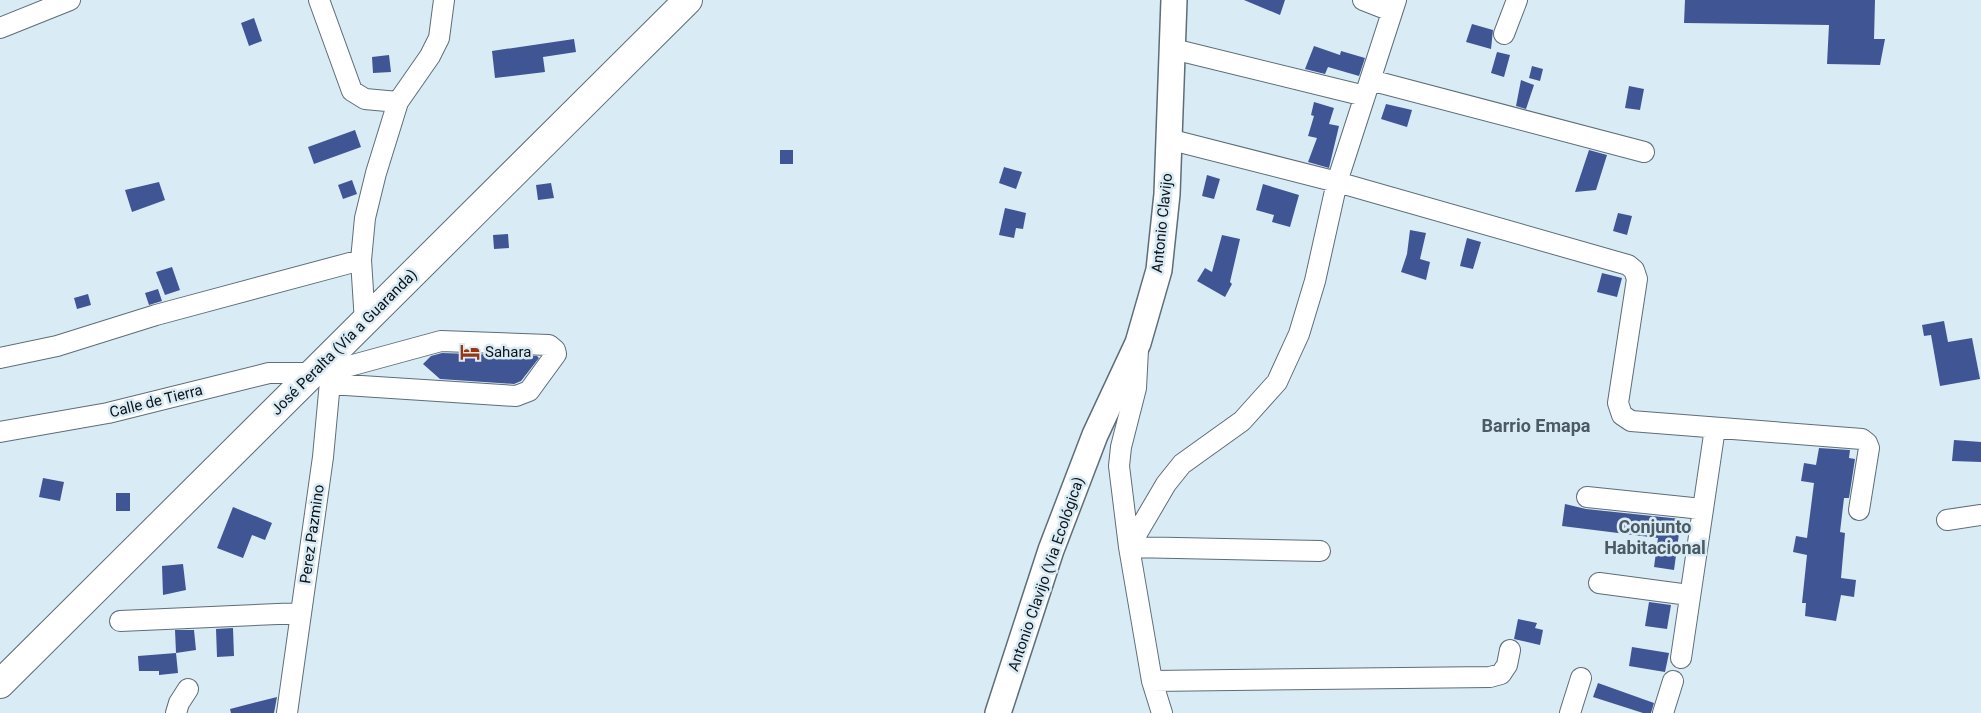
<svg xmlns="http://www.w3.org/2000/svg" width="1981" height="713" viewBox="0 0 1981 713" font-family="Roboto,sans-serif">
<style>
.building{fill:#405594}
.lines{fill:none;stroke-linecap:round;stroke-linejoin:round}
.minor-casing{stroke:#5e6d77;stroke-width:22}
.major-casing{stroke:#5e6d77;stroke-width:28}
.highway-casing{stroke:#5e6d77;stroke-width:30}
.minor{stroke:#fff;stroke-width:20}
.major{stroke:#fff;stroke-width:25}
.highway{stroke:#fff;stroke-width:28}
.labels{text-anchor:middle;stroke-width:5;stroke-linejoin:round;paint-order:stroke}
.street-label{font-size:15px;fill:#0d1316;stroke:#d9ebf5}
.poi-label{font-size:15px;fill:#0d1316;stroke:#d9ebf5;text-anchor:start}
.quarter-label{font-size:18px;font-weight:bold;fill:#4b5a63;stroke:#d9ebf5}
</style>
<rect width="100%" height="100%" fill="#d9ebf5"/>
<path class="building" d="M1244,0H1285L1280,15Z
M1685,0H1875L1874,39H1885L1880,65L1827,64L1829,25L1684,23Z
M254,18L262,41L249,46L241,23Z
M1472,24L1493,30L1491,49L1466,42Z
M574,39L576,52L543,57L545,72L495,78L492,51Z
M1314,46L1340,55L1341,51L1365,58L1359,76L1328,67L1325,74L1305,69Z
M1497,52L1510,55L1504,77L1491,73Z
M389,55L391,72L373,73L372,57Z
M1532,66L1543,69L1540,81L1529,78Z
M1521,80L1534,85L1526,109L1516,106Z
M1629,86L1644,89L1640,110L1625,108Z
M1314,102L1334,108L1329,124L1339,126L1329,168L1308,162L1317,138L1308,136L1314,116L1311,115Z
M1386,104L1412,110L1407,127L1381,119Z
M355,130L361,147L314,164L308,147Z
M780,150H793V164H780Z
M1589,150L1607,155L1596,190L1575,192Z
M1004,167L1022,172L1016,189L999,183Z
M1207,175L1220,179L1214,199L1202,196Z
M352,180L357,194L343,199L338,185Z
M159,182L165,200L132,212L125,190Z
M551,183L554,198L538,200L536,185Z
M1263,184L1299,195L1290,227L1272,222L1274,215L1256,210Z
M1005,208L1026,213L1023,229L1016,228L1014,238L999,235Z
M1618,213L1632,216L1627,235L1613,231Z
M1410,230L1426,233L1420,259L1430,262L1426,280L1401,272L1407,254Z
M508,234L509,248L494,249L493,235Z
M1222,235L1240,239L1230,282L1232,284L1225,297L1197,281L1205,268L1212,272Z
M1467,238L1481,242L1473,269L1460,266Z
M172,267L180,290L165,295L156,272Z
M1602,273L1622,278L1617,297L1597,292Z
M158,289L162,301L149,305L145,293Z
M88,294L91,305L77,309L74,298Z
M1944,321L1948,342L1972,338L1980,379L1940,386L1931,335L1924,336L1922,325Z
M442,353L537,356L539,358L521,381L514,384L440,379L423,364L431,356Z
M1954,440L1981,442V462L1952,461Z
M1819,448L1850,450L1849,458L1855,459L1849,498H1844L1840,532L1845,533L1841,578L1856,580L1854,597L1841,595L1836,621L1805,616L1806,603H1802L1807,555L1793,552L1796,536L1807,538L1814,483L1801,481L1804,463L1816,465Z
M43,478L64,482L60,501L39,497Z
M116,493H130V511H116Z
M1565,504L1586,509L1681,519L1674,570L1654,567L1658,538L1562,526Z
M233,507L272,523L265,540L252,535L243,558L217,548Z
M183,564L186,590L163,595L162,566Z
M1649,602L1671,605L1667,629L1645,626Z
M1518,619L1537,623L1535,628L1543,630L1540,645L1514,639Z
M233,628L234,656L217,657L216,629Z
M175,630H194L196,650L176,653Z
M1632,647L1669,653L1665,672L1629,666Z
M176,653L178,673L159,675V671H139L138,656Z
M1598,683L1654,703L1651,713H1643L1593,697Z
M277,697L274,713H231L230,709Z"/>
<g class="lines">
<defs>
<path id="minor" d="M319,0L352,91L365,99L398,102
M1363,0L1391,11
M0,28L70,0
M1504,34L1517,0
M1173,49L1365,96
M1370,80L1644,152
M1168,139L1337,182L1628,265L1634,270L1637,279L1618,403L1622,415L1631,421L1862,439L1867,443L1869,448L1859,510
M365,322L361,260L365,218L376,173L398,102L430,56L439,38L444,0
M1138,350L1136,388L1121,447L1119,466L1129,547L1152,681L1162,713
M0,358L57,346L156,315L361,260
M330,384L516,396L529,391L556,354L555,350L549,345L441,341L331,371
M0,432L108,413L269,373H312
M1587,497L1702,509
M1947,520L1981,515
M1129,547L1166,484L1182,464L1242,421L1277,382L1299,334L1315,281L1337,182L1396,0
M1129,547L1320,551
M1599,583L1689,595
M120,621L301,613
M1681,658L1715,428
M1152,681L1490,677L1501,674L1507,665L1510,650
M176,713L179,703L188,689
M287,713L323,457L331,371
M1570,713L1581,678
M1663,713L1673,681"/>
<path id="major" d="M998,713L1051,550L1095,435L1138,343L1159,270L1167,194L1174,0"/>
<path id="highway" d="M0,684L688,0"/>
</defs>
<use href="#minor" class="minor-casing"/>
<use href="#major" class="major-casing"/>
<use href="#highway" class="highway-casing"/>
<use href="#minor" class="minor"/>
<use href="#major" class="major"/>
<use href="#highway" class="highway"/>
</g>
<defs>
<symbol id="hotel-bare" viewBox="-9 -9 18 18"><path d="M-6-4.5h1.5V1H6V5H4.5V3h-9V5H-6ZM-4 0a1.8 1.8 0 1 1 3.6 0ZM.5 0V-2.5h3Q6-2.5 6 0Z" fill="#9b3510" stroke="#d9ebf5" stroke-width="2.5" paint-order="stroke"/></symbol>
</defs>
<g fill-rule="evenodd">
<use href="#hotel-bare" x="456" y="338" width="28" height="28"/>
</g>
<g class="labels">
<g class="street-label">
<text transform="translate(1162 223) rotate(-84)" y="5">Antonio Clavijo</text>
<text transform="translate(344 342) rotate(-45)" y="5">José Peralta (Vía a Guaranda)</text>
<text transform="translate(156 401) rotate(-14)" y="5">Calle de Tierra</text>
<text transform="translate(312 534) rotate(-82)" y="5">Perez Pazmino</text>
<text transform="translate(1046 574) rotate(-71)" y="5">Antonio Clavijo (Via Ecológica)</text>
</g>
<g class="poi-label">
<text x="485" y="357">Sahara</text>
</g>
<g class="quarter-label">
<text x="1536" y="432">Barrio Emapa</text>
<text x="1655" y="533">Conjunto<tspan x="1655" dy="21">Habitacional</tspan></text>
</g>
</g>
</svg>
